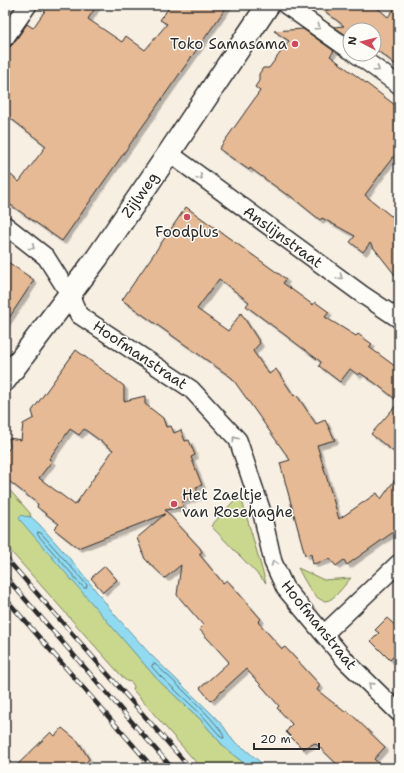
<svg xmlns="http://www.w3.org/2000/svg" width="404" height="773" viewBox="0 0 404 773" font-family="'Shantell Sans',sans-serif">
  <defs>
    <filter id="shadow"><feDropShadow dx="3.5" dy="3.5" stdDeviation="0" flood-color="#0004"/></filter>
  </defs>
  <rect width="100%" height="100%" fill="#f8efe3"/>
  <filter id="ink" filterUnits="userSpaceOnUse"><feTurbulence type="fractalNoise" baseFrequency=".025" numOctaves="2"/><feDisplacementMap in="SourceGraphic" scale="8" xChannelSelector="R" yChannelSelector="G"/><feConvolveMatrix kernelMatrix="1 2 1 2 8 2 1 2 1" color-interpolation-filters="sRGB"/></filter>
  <g filter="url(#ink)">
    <g fill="#c9d88c" stroke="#7a825c">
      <polygon points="5,485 30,513 31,517 28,516 66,572 157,679 200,719 226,749 250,768 201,768 133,690 134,686 131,682 126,681 5,545 8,539 5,535"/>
      <polygon points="240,494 266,583 211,526"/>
      <path d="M298,568l26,12 27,-2c-6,6 -13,17 -20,21 -14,10 -28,-22 -33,-31z"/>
    </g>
    <polygon fill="#90dbf1" stroke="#6895a2" points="22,515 23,516 31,517 39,524 78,568 115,615 150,654 212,714 224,727 234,742 245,749 267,768 250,768 226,749 200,719 157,679 20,520 19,518"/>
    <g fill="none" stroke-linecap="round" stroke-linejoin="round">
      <g stroke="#53717a" stroke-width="1">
        <polygon points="38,532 41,533 87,585 86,588 84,588 38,535"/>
        <path d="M153,664h2c11,10 70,64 69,74h-2l-19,-22 -43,-40 -8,-9z"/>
      </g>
    </g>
    <g fill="#e5ba95" stroke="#2b2b2b" fill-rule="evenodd" filter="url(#shadow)">
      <polygon points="49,5 97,5 88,19 122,42 126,36 145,50 167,24 160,20 171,5 228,5 62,241 5,201 5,170 19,182 46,146 5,114 5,48 10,47 13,44 27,24 33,28"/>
      <polygon points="317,5 374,5 388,17 397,5 399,5 399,67 374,48 374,30 350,30 346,35 334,27 344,26"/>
      <polygon points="5,8 11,12 5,21"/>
      <polygon points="303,29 334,51 330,56 399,108 399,149 365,195 391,216 399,214 399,280 370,243 363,252 350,242 355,236 322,218 320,220 288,194 287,195 250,168 249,170 219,149 260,91 255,87 259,81 259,74 263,68 269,68 289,41 274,31"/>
      <polygon points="186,207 286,279 283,283 313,305 315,302 329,312 325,317 356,336 358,334 372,344 369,347 399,369 399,456 371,434 399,402 375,383 360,373 358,375 350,369 340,382 319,366 321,362 246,306 249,302 219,279 197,309 228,331 241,313 260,343 253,351 269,374 276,369 294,396 296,394 316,424 325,420 335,440 317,445 339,519 377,493 381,499 399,474 399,528 347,565 344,560 336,566 330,559 313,564 311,554 305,555 280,463 290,460 232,378 122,300"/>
      <polygon points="5,260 34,280 5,324"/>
      <path d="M76,350l48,36v15l21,-5v8l18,14 3,9 5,-1 3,7 7,-3 4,11 4,-1 6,15 -4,2 11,28 -6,2 3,9 -17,6 1,5 -18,3 35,38 2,4 -3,2 24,29 4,-3 34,39 -3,3 24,27 3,-2 35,38 -3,5 28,22 2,-2 38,37 -11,12 9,9h-42l-26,-25 -12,6 -17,-17 6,-8 -15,-16 2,-2 -20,-23 -13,-14 -35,32 -11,-13 29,-26 -30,-33 4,-4 -26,-30 4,-30 -16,13 -20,-19 -8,-21 28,-24 -87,34 -24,-19 5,-5 -22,-17 1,-3 -33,-26v-24l5,-7 -1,-9 12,2 2,-16 11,-6 -2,-7zM70,429l9,6 5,-6 29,21 -38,55 -36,-27 13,-17 -3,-2z"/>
      <polygon points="105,566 117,580 103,592 91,578"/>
      <polygon points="387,618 399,629 399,651 390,660 371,641 379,633 375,630"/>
      <polygon points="62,728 78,741 89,759 81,768 14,768 51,732 55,736"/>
    </g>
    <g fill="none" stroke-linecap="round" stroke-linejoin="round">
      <defs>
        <g id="minor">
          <polyline points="286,5 350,50"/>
          <polyline points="5,38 28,5"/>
          <polyline points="356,54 399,85"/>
          <polyline points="169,153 363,295 399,319"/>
          <polyline points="5,225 46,257 70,295 79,315 191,389 238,440 261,509 273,562 285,588 346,661 399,713"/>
          <polyline points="324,634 399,563"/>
        </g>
        <polyline id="secondary" points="5,380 97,258 169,153 268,5"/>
      </defs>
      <use href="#minor" stroke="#2b2b2b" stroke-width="20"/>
      <use href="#secondary" stroke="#2b2b2b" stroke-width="25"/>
      <use href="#minor" stroke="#fdfcf7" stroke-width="17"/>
      <use href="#secondary" stroke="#fdfcf7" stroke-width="22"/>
      <defs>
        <g id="rail">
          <polyline points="5,557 190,768"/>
          <polyline points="5,576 172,768"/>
          <polyline points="5,598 153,768"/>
        </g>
      </defs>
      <use href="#rail" stroke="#2b2b2b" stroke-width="4.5"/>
      <use href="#rail" stroke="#fdfcf7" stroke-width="3" stroke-dasharray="9" stroke-linecap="butt"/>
    </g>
    <defs><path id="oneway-chevron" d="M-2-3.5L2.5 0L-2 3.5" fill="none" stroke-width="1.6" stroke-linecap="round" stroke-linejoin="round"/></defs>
    <g stroke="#9e9e9b">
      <use href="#oneway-chevron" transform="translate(318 27) rotate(35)"/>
      <use href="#oneway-chevron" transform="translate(377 69) rotate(35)"/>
      <use href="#oneway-chevron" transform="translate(200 177) rotate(36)"/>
      <use href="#oneway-chevron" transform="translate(32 247) rotate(38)"/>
      <use href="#oneway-chevron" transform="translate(340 277) rotate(36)"/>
      <use href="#oneway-chevron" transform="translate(235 439) rotate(-124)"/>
      <use href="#oneway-chevron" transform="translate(274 563) rotate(-110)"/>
      <use href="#oneway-chevron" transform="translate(371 685) rotate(-136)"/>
    </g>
  </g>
  <g fill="#d1495b" stroke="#fdfcf7" stroke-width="1.5">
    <circle cx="295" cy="44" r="4"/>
    <circle cx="187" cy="217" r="4"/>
    <circle cx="174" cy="504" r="4"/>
  </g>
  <g text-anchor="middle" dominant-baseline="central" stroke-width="3" stroke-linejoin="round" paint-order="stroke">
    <g font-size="15" fill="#2b2b2b" stroke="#fdfcf7" text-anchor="end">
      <text x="287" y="44">Toko Samasama</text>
      <text x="187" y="232" text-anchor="middle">Foodplus</text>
      <text x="182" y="495" text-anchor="start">Het Zaeltje<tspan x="182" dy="17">van Rosehaghe</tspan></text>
    </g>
    <g font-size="15" fill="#2b2b2b" stroke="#fdfcf7">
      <text transform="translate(140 195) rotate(-55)">Zijlweg</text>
      <text transform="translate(283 237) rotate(36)">Anslijnstraat</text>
      <text transform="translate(140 355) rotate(34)">Hoofmanstraat</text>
      <text transform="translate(319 625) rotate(51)">Hoofmanstraat</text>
    </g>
  </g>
  <rect width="404" height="773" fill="none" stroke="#fdfcf7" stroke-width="20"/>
  <rect x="10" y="10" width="384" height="753" fill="none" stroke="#2b2b2b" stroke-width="1.5" filter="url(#ink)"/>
  <g transform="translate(362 42) rotate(277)"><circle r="19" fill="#fdfcf7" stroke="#a9a8a5"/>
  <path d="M0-3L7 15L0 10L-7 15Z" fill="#d1495b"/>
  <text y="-6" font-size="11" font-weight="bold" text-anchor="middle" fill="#2b2b2b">N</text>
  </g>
  <path d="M254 743v6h65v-6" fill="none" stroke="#2b2b2b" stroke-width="2"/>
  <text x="260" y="743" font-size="12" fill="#2b2b2b" stroke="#fdfcf7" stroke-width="3" paint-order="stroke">20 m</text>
</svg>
